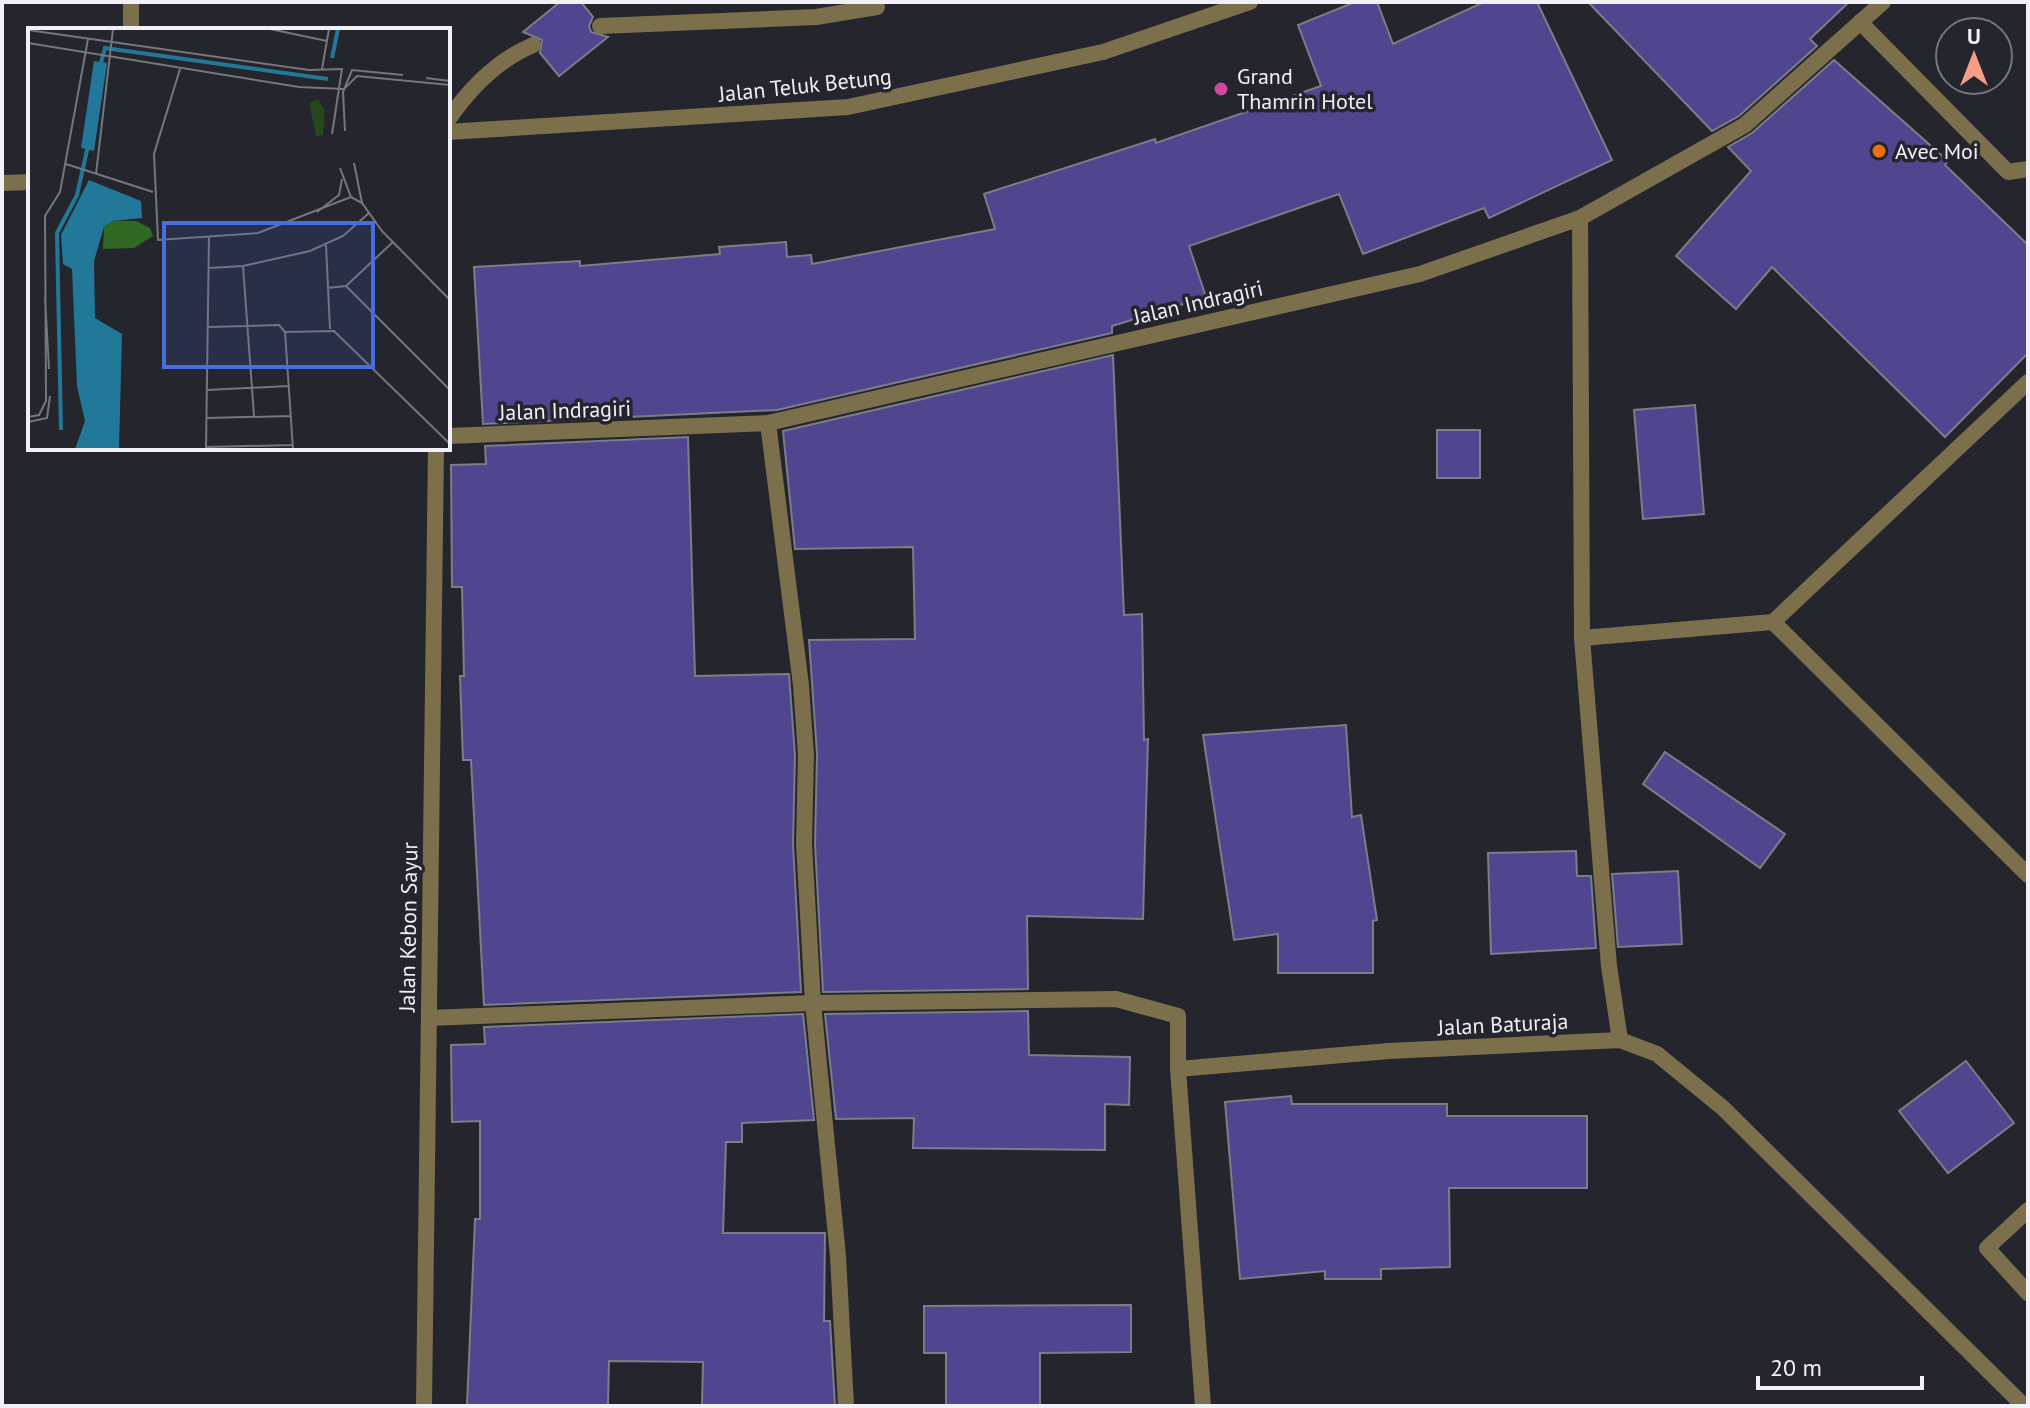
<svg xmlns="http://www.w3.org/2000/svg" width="2030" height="1408" viewBox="0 0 2030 1408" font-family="'PT Sans',sans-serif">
  <rect width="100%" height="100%" fill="#25252e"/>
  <g fill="#50458f" stroke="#7d7d87" stroke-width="2">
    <polygon points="560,2 581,2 593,17 589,26 591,32 608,37 559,76 540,53 542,40 523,32"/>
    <polygon points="1355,2 1377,2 1393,44 1484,2 1537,2 1612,160 1489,218 1484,208 1363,254 1339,194 1189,246 1206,297 1112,326 1112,333 777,410 483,424 474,267 580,261 580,266 720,254 719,247 786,242 787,257 811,255 812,264 995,229 984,194 1155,139 1156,143 1321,86 1298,25"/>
    <polygon points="1588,2 1849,2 1810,39 1817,46 1739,116 1712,131"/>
    <polygon points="1834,60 1948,161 1945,165 2028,245 2028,353 1945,437 1772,267 1736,309 1676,256 1751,171 1728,147 1752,133"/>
    <polygon points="1113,355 1124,615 1142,614 1144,740 1148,739 1143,919 1027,916 1028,989 823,992 815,844 817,754 809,640 915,639 913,547 795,549 783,431"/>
    <polygon points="1695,405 1704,514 1643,519 1634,410"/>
    <rect x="1437" y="430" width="43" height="48"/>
    <polygon points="688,437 695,676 789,674 795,755 793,844 801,992 484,1005 471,760 463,760 460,676 464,676 462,587 452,587 451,465 486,464 485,446"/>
    <polygon points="1346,725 1352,817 1361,815 1377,920 1373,921 1373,973 1278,973 1278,934 1234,940 1203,735"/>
    <polygon points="1665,752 1785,834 1760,868 1643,784"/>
    <polygon points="1576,851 1577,876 1591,876 1596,948 1491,954 1488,853"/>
    <polygon points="1678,871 1682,944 1618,947 1612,874"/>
    <polygon points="1028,1011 1029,1055 1130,1057 1129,1105 1105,1104 1105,1150 913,1148 914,1118 836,1119 825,1014"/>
    <polygon points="803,1014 814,1120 742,1123 742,1142 726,1142 723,1233 825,1233 824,1321 830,1321 835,1406 702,1406 703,1362 609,1361 608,1406 467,1406 475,1219 480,1219 480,1121 452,1122 451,1045 485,1044 484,1027"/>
    <polygon points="1966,1061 2014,1123 1948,1173 1899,1111"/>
    <polygon points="1291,1096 1292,1104 1447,1104 1447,1116 1587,1116 1587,1188 1449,1188 1450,1267 1381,1269 1381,1279 1325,1279 1325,1271 1240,1279 1225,1102"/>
    <polygon points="1131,1305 1131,1352 1040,1353 1040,1406 946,1406 946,1353 924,1353 924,1306"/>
  </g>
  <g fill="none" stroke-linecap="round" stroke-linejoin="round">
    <g stroke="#7c6f4c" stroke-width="16">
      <polyline points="131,2 131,30"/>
      <polyline points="1860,22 2008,172 2028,169"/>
      <polyline points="600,26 816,17 877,7"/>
      <path d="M448,120c22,-32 50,-60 85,-75"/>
      <polyline points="2028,1210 1987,1248 2028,1293"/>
    </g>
    <g stroke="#7c6f4c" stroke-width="16">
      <polyline points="448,132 848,107 1103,52 1250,2"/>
      <polyline points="2,183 30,182"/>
      <polyline points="1580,218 1582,638 1609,966 1620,1040"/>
      <polyline points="768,423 801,685 806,755 804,844 813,1003 838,1256 846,1406"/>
      <polyline points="448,436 768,423 1420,274 1580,218 1745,125 1883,2"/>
      <polyline points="1773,622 2028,875"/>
      <polyline points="1582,638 1773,622 2028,382"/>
      <polyline points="429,1018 813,1003 1116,999 1178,1016 1178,1069 1203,1406"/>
      <polyline points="1178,1069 1389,1051 1620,1040 1657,1054 1723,1108 2024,1406"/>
      <polyline points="424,1406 436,448"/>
    </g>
  </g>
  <circle fill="#d1479c" stroke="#25252e" stroke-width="3" cx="1221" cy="89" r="8"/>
  <circle fill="#e8710a" stroke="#25252e" stroke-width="3" cx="1879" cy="151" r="8"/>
  <g text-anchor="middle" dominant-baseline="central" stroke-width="7" stroke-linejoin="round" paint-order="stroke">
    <g font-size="22" fill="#f0f0f6" stroke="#25252e" text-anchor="start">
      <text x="1237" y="76">Grand<tspan x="1237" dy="25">Thamrin Hotel</tspan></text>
      <text x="1895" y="151">Avec Moi</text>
    </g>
    <g font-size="22" fill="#f0f0f6" stroke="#25252e">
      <text transform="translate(805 85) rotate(-6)">Jalan Teluk Betung</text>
      <text transform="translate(1198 302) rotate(-13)">Jalan Indragiri</text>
      <text transform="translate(565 410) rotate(-2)">Jalan Indragiri</text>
      <text transform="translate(408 927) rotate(-89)">Jalan Kebon Sayur</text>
      <text transform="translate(1503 1024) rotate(-3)">Jalan Baturaja</text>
    </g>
  </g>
  <g transform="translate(28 28)">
    <rect width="422" height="422" fill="#25252e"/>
    <path d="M290,71l7,12 -2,24 -7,1 -7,-33z" fill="#24471d"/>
    <path d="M85,193h23l14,7 3,8 -19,12 -31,1 1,-22z" fill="#306824"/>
    <path d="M66,33l13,2 -13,88 -13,-3zM61,152l52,21 1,17 -29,3 -9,6 -10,34 1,57 27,16 -3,115h-44l10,-28 -8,-35 -5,-117 -9,-5 -2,-29z" fill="#227899"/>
    <path fill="none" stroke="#227899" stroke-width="4" d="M304,30l6,-29M70,46l7,-26 223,31M33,402l-4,-197 20,-38 13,-58"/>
    <path fill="none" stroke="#76767e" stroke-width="2" d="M242,1l57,12M0,2l281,40 33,-1 -10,65M0,15l271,44 45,2 13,-13 93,9M152,41l-26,85 4,86 100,-7 93,-36M294,41l7,-40M398,50l24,3M317,103l-2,-39 9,-22 51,5M326,135l8,40M38,136l87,28M312,140l11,29 11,6 20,28 68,69M68,146l17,-145M289,184l22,-17 3,-16M298,217l4,84M215,238l11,150M181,240l34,-2 67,-15 33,-15 26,-23M318,258l104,104M299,260l19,-2 47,-44M17,269l4,72M180,299l71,-2 6,7M257,304l49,-1 116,113M257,304l8,117M179,362l82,-4M0,389l11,-2 7,-14 -1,-185 15,-24 28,-153M179,390l84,-2M0,394l19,-4 3,-22M178,419l87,-2M178,421l3,-213"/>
    <path fill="#476ede" fill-opacity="0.15" stroke="#476ede" stroke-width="4" d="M136,195h209v144h-209z"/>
    <rect width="422" height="422" fill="none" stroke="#f0f0f6" stroke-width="4"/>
  </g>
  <rect width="2030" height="1408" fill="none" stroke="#f0f0f6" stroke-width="8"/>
  <g transform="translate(1974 56)"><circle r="38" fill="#25252e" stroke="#76767e" stroke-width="2"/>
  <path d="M0-6L14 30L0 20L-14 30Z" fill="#f49e87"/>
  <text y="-12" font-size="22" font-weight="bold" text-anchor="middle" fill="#f0f0f6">U</text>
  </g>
  <path d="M1758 1376v12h164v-12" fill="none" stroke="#f0f0f6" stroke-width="4"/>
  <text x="1770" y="1376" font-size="24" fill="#f0f0f6" stroke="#25252e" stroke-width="6" paint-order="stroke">20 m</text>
</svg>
